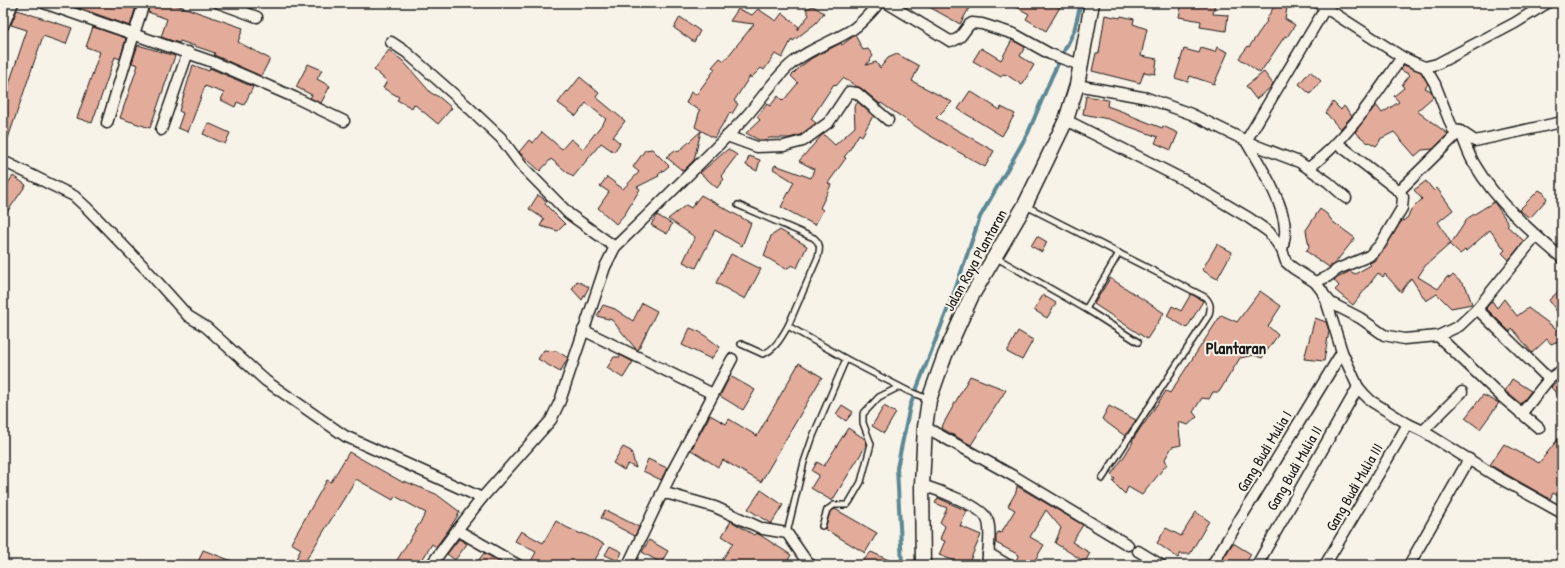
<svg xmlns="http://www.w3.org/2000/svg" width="1565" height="568" viewBox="0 0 1565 568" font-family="'Patrick Hand',sans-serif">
  <rect width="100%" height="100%" fill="#f7f3e8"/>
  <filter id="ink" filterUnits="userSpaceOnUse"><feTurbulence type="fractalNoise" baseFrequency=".025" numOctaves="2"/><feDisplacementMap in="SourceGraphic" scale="8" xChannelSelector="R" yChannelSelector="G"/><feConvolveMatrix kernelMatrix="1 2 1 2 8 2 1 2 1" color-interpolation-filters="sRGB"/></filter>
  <g filter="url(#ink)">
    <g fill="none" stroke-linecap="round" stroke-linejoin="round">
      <polyline stroke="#5c8895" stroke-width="4" points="902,565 897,468 910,406 955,290 980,217 1028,133 1052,76 1074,31 1081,3"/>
    </g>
    <g fill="#e3ab9a" stroke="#1c1c1c">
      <polygon points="68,3 137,3 130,26 68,4"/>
      <polygon points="150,3 171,3 243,28 238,42 270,59 261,76 214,55 215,53 180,41 179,43 161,37 167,19 148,12"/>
      <polygon points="922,3 972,3 960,24"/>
      <polygon points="1009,3 1052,3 1060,7 1046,31 1026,19 1029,14"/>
      <polygon points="1182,3 1215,3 1213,14 1228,15 1226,31 1200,27 1201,21 1179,17"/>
      <polygon points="1276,3 1288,3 1285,19 1295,25 1287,37 1285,36 1260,73 1239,58 1248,46 1249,47 1267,21 1266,20"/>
      <polygon points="813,6 824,13 816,23 793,41 792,39 782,58 775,54 764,70 761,68 751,78 750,76 734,101 738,104 732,114 730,112 725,122 724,122 714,138 695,127 700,110 686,103 691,92 696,95 715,69 712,67 720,58 724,61 754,24 730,21 738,9 752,15 758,9 776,21 782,13 799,27 797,30 809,15 806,9"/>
      <polygon points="17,10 72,28 66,44 43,36 5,147 3,147 3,102 27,30 11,25"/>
      <polygon points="1105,15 1120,18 1121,16 1134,19 1133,24 1147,29 1141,56 1157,59 1155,74 1144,72 1140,83 1092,71 1096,53 1099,53"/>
      <polygon points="680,17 700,31 694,42 674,28"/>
      <polygon points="93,27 126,38 120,59 115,57 92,123 77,118 100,52 86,47"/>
      <polygon points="855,35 863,50 868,49 873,56 866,65 876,62 880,68 888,58 897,54 919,66 912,81 952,102 936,118 994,151 985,167 927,134 881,103 880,104 861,88 856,86 843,78 836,86 834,84 811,119 816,123 800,135 789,138 769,138 767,140 759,140 746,133 760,120 757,117 767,104 770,106 778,96 783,101 798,83 791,76 800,67 812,58 841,43 842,45"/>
      <polygon points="1012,40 1025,47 1020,56 1034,65 1022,85 1007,75 1003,74 1001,77 973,61 981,48 1001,60"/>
      <polygon points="138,45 175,56 150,128 120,118 138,65 132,63"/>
      <polygon points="1217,47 1228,52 1214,84 1190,76 1188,82 1175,78 1184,49 1199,53 1201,48 1215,52"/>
      <polygon points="389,50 403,61 431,93 439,97 452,108 438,124 414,104 412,108 397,100 399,97 383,88 387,81 374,70"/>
      <polygon points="308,64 322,70 317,79 330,86 321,103 310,98 312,95 296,87"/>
      <polygon points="193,65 209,71 210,68 253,87 244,105 237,102 235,107 221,100 224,93 205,86 188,132 178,128 183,113 179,111"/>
      <polygon points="1404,65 1421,72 1428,84 1425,88 1431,91 1433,97 1417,111 1448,134 1433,149 1422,150 1415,156 1394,132 1380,139 1380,141 1376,146 1369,142 1368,143 1355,132 1376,105 1382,113 1399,102 1394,96 1404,88 1402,85 1410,75 1401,70"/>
      <polygon points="1310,71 1321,81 1310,94 1299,84"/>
      <polygon points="1264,72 1273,84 1270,88 1256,99 1246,86"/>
      <polygon points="580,77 599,93 596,97 625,121 613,137 620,143 614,152 601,143 573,177 551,159 540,171 519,152 529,140 533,143 542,132 562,149 571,139 583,149 606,119 586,103 576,116 558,103 567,91 568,92"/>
      <polygon points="970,91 1000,110 1001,107 1015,114 1002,136 958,109"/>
      <polygon points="1086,96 1108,100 1107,106 1129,114 1129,115 1162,128 1163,126 1178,133 1171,150 1155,143 1158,137 1108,119 1083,114"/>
      <polygon points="858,102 873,116 862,136 859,134 849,151 844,157 846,158 828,183 831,185 820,208 823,210 815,225 781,207 794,182 773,169 775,165 811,178 814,169 799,161 823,134 835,145 855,127 854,107"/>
      <polygon points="1333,102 1341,110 1344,106 1352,116 1340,129 1326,113"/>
      <polygon points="208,123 230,133 225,144 203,134"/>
      <polygon points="701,131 694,160 683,171 666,157 675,150 678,152"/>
      <polygon points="652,149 669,166 658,175 659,176 637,187 640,189 625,214 616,224 598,208 609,192 600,186 607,177 623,189 639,172 633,167 645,150"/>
      <polygon points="728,149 737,155 721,176 724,179 717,188 700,173"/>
      <polygon points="749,156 760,160 757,171 746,165"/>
      <polygon points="13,176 26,185 3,218 3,190"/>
      <polygon points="1426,181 1434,191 1437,188 1453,210 1438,222 1451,243 1425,266 1418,277 1438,289 1447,277 1450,278 1453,275 1466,287 1472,304 1451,308 1437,294 1426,301 1411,278 1401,292 1385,274 1383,277 1378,273 1353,305 1335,290 1339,286 1334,280 1350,271 1355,274 1371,265 1369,263 1374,261 1385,248 1400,223 1407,218 1412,209 1422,199 1414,190"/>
      <polygon points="1539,190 1544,193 1547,199 1530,218 1519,210"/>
      <polygon points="538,195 547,201 545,204 565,224 558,231 540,226 544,219 529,209"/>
      <polygon points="701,195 751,223 742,246 715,230 696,268 683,262 695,237 668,219 686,205 691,208"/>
      <polygon points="1494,202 1509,224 1507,226 1524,241 1509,260 1502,253 1505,250 1490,230 1466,251 1465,250 1460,254 1450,245 1468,218"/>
      <polygon points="1320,209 1327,214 1333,222 1355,238 1335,263 1329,267 1306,251 1309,247 1306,230"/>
      <polygon points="657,215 672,224 667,234 651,225"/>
      <polygon points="780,230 807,246 797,268 792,265 786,269 764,256 771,236"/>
      <polygon points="1037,236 1047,242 1042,252 1031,246"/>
      <polygon points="1217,244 1232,252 1217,279 1202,270"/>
      <polygon points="731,254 761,269 745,299 716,283"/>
      <polygon points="1110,278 1164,313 1147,339 1094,304"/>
      <polygon points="577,281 589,287 582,300 572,289"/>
      <polygon points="1562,288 1562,319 1549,300"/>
      <polygon points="1260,291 1281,306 1268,326 1278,335 1262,358 1254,355 1240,358 1219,392 1213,392 1209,399 1202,398 1193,412 1197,417 1188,425 1178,422 1181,445 1172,447 1165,459 1167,464 1142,495 1128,487 1125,494 1113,482 1115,479 1111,475 1125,455 1133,442 1132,441 1143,424 1144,424 1166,391 1170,393 1221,315 1237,322"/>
      <polygon points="1191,294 1203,301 1187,328 1167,316 1172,306 1181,311"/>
      <polygon points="1043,295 1056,303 1047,318 1034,310"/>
      <polygon points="1504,299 1517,316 1528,308 1562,333 1562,346 1556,342 1551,344 1547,339 1532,353 1512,328 1510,332 1486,308 1492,301 1497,308"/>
      <polygon points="642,303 657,311 638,350 635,348 612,320 597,316 603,305 615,309 633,321"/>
      <polygon points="1315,318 1326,322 1329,331 1324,361 1304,359"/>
      <polygon points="690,328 700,332 720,347 711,359 682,345"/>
      <polygon points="1018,331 1033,340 1022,360 1007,352"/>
      <polygon points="544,350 557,351 568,358 560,372 538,359"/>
      <polygon points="620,355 633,362 623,378 607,368 614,357 620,357"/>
      <polygon points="799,363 822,377 761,482 723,460 718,467 691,450 710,415 726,424 729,419 757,436"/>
      <polygon points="730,376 755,390 743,410 720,396"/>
      <polygon points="970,376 1006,390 971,445 941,428"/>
      <polygon points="1562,378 1562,401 1551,387"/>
      <polygon points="1512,379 1531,391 1521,404 1505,391"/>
      <polygon points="1483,395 1499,403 1480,429 1465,418"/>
      <polygon points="842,405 853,412 846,421 836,414"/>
      <polygon points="884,406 896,413 884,433 872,426"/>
      <polygon points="1109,406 1136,420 1125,436 1102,419"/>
      <polygon points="848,428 865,439 867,444 832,501 811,488 819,475 812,471 817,462 824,466"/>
      <polygon points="1562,434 1562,498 1553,493 1550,499 1490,465 1504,444 1539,463"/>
      <polygon points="623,447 631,451 636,468 628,464 624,470 613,463"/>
      <polygon points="349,452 404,483 404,481 436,494 460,512 449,529 436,547 432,544 419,565 394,565 426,513 395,496 393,500 356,479 303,565 293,565 301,549 291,543 327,480 331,482"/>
      <polygon points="648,459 667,468 661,480 643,471"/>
      <polygon points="1017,486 1083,525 1072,542 1090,553 1085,562 1055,543 1061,528 1046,510 1030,537 1044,545 1032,565 1014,565 1014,563 1019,555 996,543 996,536 998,532 1001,533 1015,510 1008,506 1016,492"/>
      <polygon points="761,490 783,505 771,524 748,509"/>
      <polygon points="938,498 967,511 960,526 981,535 968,565 952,565 955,561 939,555 945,541 940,539 945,526 940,522 947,508 935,503"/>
      <polygon points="835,509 877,533 865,553 825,529 830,512"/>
      <polygon points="605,510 639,527 635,536 601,518"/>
      <polygon points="1196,512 1209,521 1190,554 1180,554 1178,558 1157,543 1166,528 1181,536"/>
      <polygon points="556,521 566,527 581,534 582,533 604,544 592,565 529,565 536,552 515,541 521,531 543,543"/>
      <polygon points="731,521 754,535 756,533 760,535 791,555 785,565 719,565 733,543 722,536"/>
      <polygon points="459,539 467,544 455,560 447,554"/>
      <polygon points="649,540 668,551 661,563 642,552"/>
      <polygon points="1233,543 1251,554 1245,565 1233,565 1223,559"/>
      <polygon points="610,546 622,552 618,561 605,555"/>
      <polygon points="203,550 240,564 240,565 197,565"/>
      <polygon points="871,552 900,565 859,565"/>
      <polygon points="484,553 490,556 502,565 475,565"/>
    </g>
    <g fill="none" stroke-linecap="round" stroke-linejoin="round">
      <defs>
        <g id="service">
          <path d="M738,205l76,33c7,6 6,10 4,19l-30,69"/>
          <path d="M1026,206l179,91c6,6 6,10 4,18l-107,164"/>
          <polyline points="995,257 1086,309 1119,253"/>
          <polyline points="1086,309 1138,342"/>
          <path d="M741,344l22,10c12,-4 19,-18 25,-28l58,33 62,32 20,8"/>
          <polyline points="822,526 827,510 834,505 847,505 850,501 861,482 871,444 863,423 863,414 879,397 899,387"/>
          <polyline points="787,533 804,462 813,436 846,359"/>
        </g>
        <g id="minor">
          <polyline points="44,3 213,62 296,98 344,121"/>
          <polyline points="219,3 257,17"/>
          <polyline points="887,3 950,41 955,40 960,37 969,25 972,23 982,24 1014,34 1050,54 1080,65"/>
          <polyline points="1318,3 1402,57 1417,64 1425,67 1435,84 1453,130 1460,131 1475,141 1562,122"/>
          <polyline points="3,26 13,3"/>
          <polyline points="391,42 406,52 466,105 501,138 521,165 569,214 615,247"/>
          <polyline points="1425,67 1437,64 1515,23 1547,3"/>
          <polyline points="1077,85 1147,98 1191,114 1257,146 1299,162 1328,182 1346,198"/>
          <polyline points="1066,120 1190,183 1249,218 1269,232 1282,250 1286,262 1293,268 1315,282 1322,291 1326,300 1342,352 1358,387 1364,394 1371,401 1408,424 1423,431 1494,475 1562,513"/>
          <polyline points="107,123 134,34 144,3"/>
          <polyline points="161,130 188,52"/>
          <polyline points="727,136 757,147 784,146 803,141 829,122 849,92 857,93 888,120"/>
          <polyline points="3,165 7,163 74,196 87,208 145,268 188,316 206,327 266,381 345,436 482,498"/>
          <path d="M1309,168c41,-32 64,-70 93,-111"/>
          <path d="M1399,191l61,-60c5,11 8,23 15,34 21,36 55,66 87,93"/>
          <path d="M1282,250c1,-7 4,-14 3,-21 -1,-27 -26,-65 -39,-88l80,-134"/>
          <polyline points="1315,282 1327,277 1338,269 1369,256 1380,245 1402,208 1403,197 1399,191 1337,143"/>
          <polyline points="1325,296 1331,303 1360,318 1384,335 1404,339 1438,336 1459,326 1477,309 1536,236"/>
          <polyline points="1477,309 1549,379"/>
          <polyline points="583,330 713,394"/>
          <polyline points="1438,336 1502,397 1539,428"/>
          <polyline points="1521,414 1549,379 1562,370"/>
          <polyline points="925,427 1017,478 1128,545"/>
          <polyline points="1423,431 1462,392"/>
          <path d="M922,485c13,4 60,21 65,34 5,10 1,34 0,46"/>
          <polyline points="661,494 669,494 715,507 763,529 787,533 807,562 811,565"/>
          <polyline points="457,530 518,565"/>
          <polyline points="1138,551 1161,565"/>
          <polyline points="988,553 1008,565"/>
          <path d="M431,565l26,-35 25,-32 69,-78 9,-19 45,-134 10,-20c42,-41 84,-82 125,-124 18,-18 31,-41 50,-58 18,-16 43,-23 63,-36 10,-7 18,-17 26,-26"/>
          <polyline points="628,565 672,472 732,359"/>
          <polyline points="1212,565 1342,352"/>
          <polyline points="1257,565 1358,387"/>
          <polyline points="1325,565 1408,424"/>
          <polyline points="1409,565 1469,459"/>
        </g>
        <polyline id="secondary" points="923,565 922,485 925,427 929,400 945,355 971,297 1025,205 1066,120 1077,85 1092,3"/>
      </defs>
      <use href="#service" stroke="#1c1c1c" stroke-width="8"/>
      <use href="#minor" stroke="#1c1c1c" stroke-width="13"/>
      <use href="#secondary" stroke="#1c1c1c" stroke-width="17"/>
      <use href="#service" stroke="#f7f3e8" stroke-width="5"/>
      <use href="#minor" stroke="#f7f3e8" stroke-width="10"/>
      <use href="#secondary" stroke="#f7f3e8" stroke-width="14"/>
    </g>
  </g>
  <g text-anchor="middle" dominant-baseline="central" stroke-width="4" stroke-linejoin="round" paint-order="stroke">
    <g font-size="15" fill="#1c1c1c" stroke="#f7f3e8">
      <text transform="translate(975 260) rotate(-61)">Jalan Raya Plantaran</text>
      <text transform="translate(1264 451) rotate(-59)">Gang Budi Mulia I</text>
      <text transform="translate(1294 468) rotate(-60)">Gang Budi Mulia II</text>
      <text transform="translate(1354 487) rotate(-60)">Gang Budi Mulia III</text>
    </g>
    <g font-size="17" font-weight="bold" fill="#1c1c1c" stroke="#f7f3e8">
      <text x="1236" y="347">Plantaran</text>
    </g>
  </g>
  <rect width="1565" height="568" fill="none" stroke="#f7f3e8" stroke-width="16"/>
  <rect x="8" y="8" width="1549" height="552" fill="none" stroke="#1c1c1c" stroke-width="1.5" filter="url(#ink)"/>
</svg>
